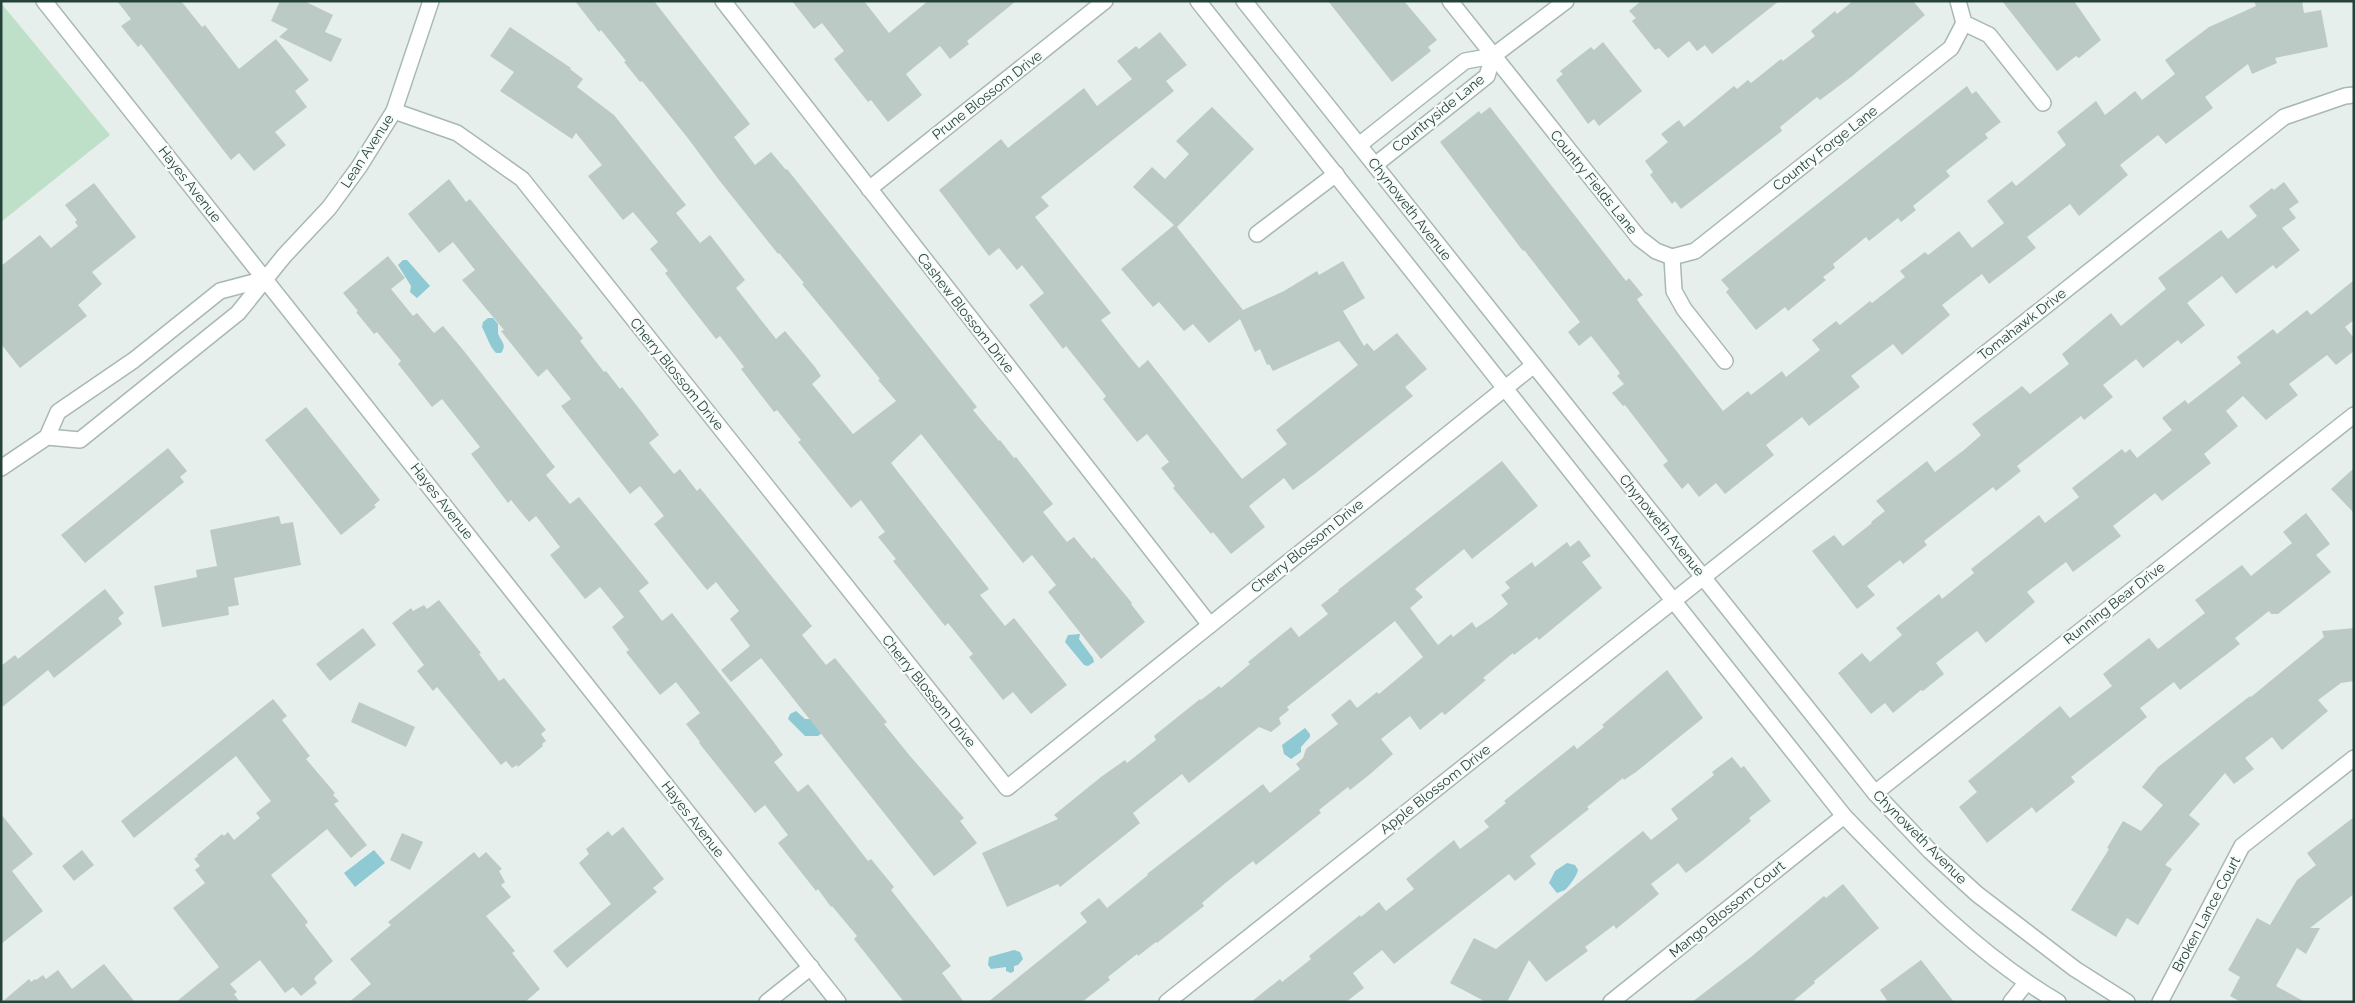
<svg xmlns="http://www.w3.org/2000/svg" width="2355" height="1003" viewBox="0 0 2355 1003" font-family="Raleway,sans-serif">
  <rect width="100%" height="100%" fill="#e6efeb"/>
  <polygon fill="#bfe0c8" points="1,3 110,135 1,222"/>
  <g fill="#8ec9d4">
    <polygon points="403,260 407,260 430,286 417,298 410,292 411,286 398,265"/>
    <path d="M488,318h5l5,6c0,3 0,6 0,9 2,8 10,11 3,20h-5c-7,-7 -9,-17 -14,-26l1,-5z"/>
    <polygon points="1080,634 1079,639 1093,658 1094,662 1088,666 1084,665 1065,642 1068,635"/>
    <polygon points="796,711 805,719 817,719 827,729 818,736 805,736 788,719 790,714"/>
    <polygon points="1305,728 1310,734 1310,737 1301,747 1301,752 1291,759 1284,754 1282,745"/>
    <polygon points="374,850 385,863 355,887 344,873"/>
    <path d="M1567,863l8,2 3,5c-2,7 -8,15 -13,20l-8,3 -8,-10 6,-12z"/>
    <polygon points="1014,950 1020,952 1023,959 1018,965 1014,966 1014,971 1011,973 1006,971 1006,967 991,969 988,965 989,957"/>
  </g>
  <g fill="#bbcac4">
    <polygon points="117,1 181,1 202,27 205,25 239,69 276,39 309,80 295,91 307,107 275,132 286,145 254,171 239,153 231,160 141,44 138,47 121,26 131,19"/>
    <polygon points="280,1 304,1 333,15 325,32 342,39 331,62 279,37 288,29 271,21"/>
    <polygon points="575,1 654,1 750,124 734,137 755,165 771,152 786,170 787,169 977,407 973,410 999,441 1000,440 1014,458 1016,457 1053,504 1043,512 1067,542 1074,537 1092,559 1094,557 1132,603 1131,604 1145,622 1101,659 1048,592 1056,585 1032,555 1023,563 921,434 891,463 989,589 980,595 1005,626 1014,618 1067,685 1031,714 1013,692 1003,700 969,657 973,654 948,623 945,626 893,561 896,559 878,537 885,532 861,500 851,508 798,442 801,440 777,410 774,412 741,369 744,367 720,336 716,339 683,297 665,273 668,271 650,249 658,242 633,212 623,220 588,176 602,165 576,133 572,139 500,91 514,72 490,56 510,27 571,68 570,69 583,79 577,87 614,115 686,205 676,213 700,243 710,235 745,280 736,288 776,339 785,331 815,367 821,376 812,384 853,434 896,401 878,380 880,379 802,284 804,283 779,253 778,254 719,180 687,137 642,81 640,82 624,62 626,61 601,30 599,32"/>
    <polygon points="792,1 864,1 889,33 928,1 1016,1 967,41 969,44 950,59 940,46 906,74 922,95 888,122 871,100 868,102 834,59 844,51 822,23 814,29"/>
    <polygon points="1328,1 1404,1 1437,40 1428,47 1431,51 1392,82"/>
    <polygon points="1641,1 1779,1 1712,54 1705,45 1697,51 1689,41 1668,58 1659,48 1655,50 1632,21 1636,18 1629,11"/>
    <polygon points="1853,1 1913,1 1925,15 1851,77 1820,100 1817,97 1780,127 1782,131 1681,209 1675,201 1672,204 1650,175 1653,172 1645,161 1668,142 1661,134 1679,120 1684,127 1734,86 1737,89 1748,80 1751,83 1781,59 1783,61 1815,36 1811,31 1835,11 1837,14"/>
    <polygon points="2002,1 2074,1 2101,40 2079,58 2076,56 2057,71"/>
    <polygon points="2254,1 2302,1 2304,13 2321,10 2328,47 2275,58 2277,63 2252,74 2248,64 2205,97 2213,108 2166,144 2158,135 2120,165 2128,175 2079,216 2070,204 2027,237 2036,248 1989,284 1982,274 1942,305 1950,315 1902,355 1893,344 1851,376 1860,387 1809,426 1802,417 1766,445 1774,455 1725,494 1716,483 1699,497 1688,483 1682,489 1663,465 1668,461 1625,405 1623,406 1612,393 1624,384 1617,376 1620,373 1591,336 1579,346 1568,332 1580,322 1524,250 1523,251 1440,142 1479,111 1481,114 1490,107 1626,281 1629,278 1643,295 1637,299 1640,304 1723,411 1748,391 1751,395 1782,371 1786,377 1820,350 1812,340 1836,321 1840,325 1870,301 1872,303 1905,277 1900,271 1925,252 1928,255 1959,231 1972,248 2004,223 1987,201 2012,181 2016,186 2066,145 2057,132 2096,101 2105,115 2135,91 2142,100 2175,74 2165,60 2209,27 2256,6"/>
    <polygon points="1160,32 1187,65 1166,81 1174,91 1041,197 1049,206 1035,217 1111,313 1101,320 1122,347 1139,368 1148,360 1242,479 1287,444 1276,430 1358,365 1339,341 1273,371 1269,364 1267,365 1260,349 1255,352 1240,319 1209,343 1193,324 1184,331 1159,302 1153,307 1121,269 1174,225 1133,187 1152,167 1165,179 1189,154 1176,141 1212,107 1254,149 1177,227 1243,310 1284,291 1317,271 1319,275 1343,261 1365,298 1343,311 1364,346 1367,343 1374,351 1397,333 1427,369 1405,387 1413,396 1316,473 1293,490 1284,478 1249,506 1265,527 1231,554 1213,532 1211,534 1173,488 1175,486 1161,468 1169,462 1147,434 1137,442 1103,399 1106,396 1066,346 1063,349 1029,305 1044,293 1022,265 1017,270 999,248 989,256 939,190 1001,139 1008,148 1084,88 1097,106 1132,79 1117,61 1136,46 1139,49"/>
    <polygon points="1603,42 1642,91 1599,126 1594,119 1588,124 1556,80 1563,74 1560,71 1591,47 1594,50"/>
    <polygon points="1967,86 1972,94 1976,91 2001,122 1985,134 1988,138 1946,171 1950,176 1913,206 1916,210 1901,222 1898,218 1869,241 1866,237 1833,264 1835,268 1823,277 1826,280 1788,311 1785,307 1756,330 1726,292 1729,289 1721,280"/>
    <polygon points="449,179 466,202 470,199 583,338 580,341 604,372 606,371 620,389 622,387 641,411 659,435 649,443 674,474 680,469 697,491 700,488 812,626 802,635 826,665 835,658 887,722 884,724 910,756 964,818 960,821 977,843 944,869 934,876 761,658 731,682 721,670 750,646 730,619 739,611 716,582 707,590 654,524 664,516 640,486 630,494 561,406 571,399 547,369 538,377 501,331 504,330 462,280 475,270 453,242 439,253 408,214"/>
    <polygon points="2284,182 2299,202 2289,209 2296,218 2282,228 2300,250 2276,269 2273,265 2236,294 2222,276 2187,303 2205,325 2181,344 2178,340 2143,368 2136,359 2103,385 2113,397 2084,420 2081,416 2017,466 2021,471 1996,491 1993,487 1924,541 1927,545 1903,564 1900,560 1867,586 1875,595 1857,609 1812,551 1834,535 1843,546 1872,523 1871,522 1885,511 1876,501 1927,461 1935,472 1964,450 1981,435 1972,424 2022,386 2030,394 2069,364 2062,354 2111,313 2121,326 2166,289 2158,278 2221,230 2228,239 2257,216 2249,206 2272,188 2274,190"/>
    <polygon points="94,183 136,237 92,272 102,284 78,305 87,316 20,368 1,344 1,266 40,235 51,248 78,226 75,222 77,220 65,205"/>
    <polygon points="388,256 405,278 391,289 413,316 417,313 434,333 443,326 464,351 555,467 546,475 570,504 579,497 649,583 639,591 662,621 672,613 773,741 783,755 774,762 798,792 808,784 868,861 871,859 894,887 891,890 951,966 942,973 964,1002 904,1002 854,939 857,936 832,906 831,907 818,889 816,891 778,843 788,835 765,805 755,813 699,743 700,742 686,724 700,713 676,682 660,695 626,652 629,650 612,627 624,617 600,587 585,599 550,555 560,547 536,516 529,522 511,500 508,503 471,454 480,447 442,399 432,407 398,364 401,361 377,332 374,334 356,312 358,311 343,293"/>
    <polygon points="2354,280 2354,320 2345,327 2354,338 2354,351 2336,365 2327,355 2289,384 2298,395 2266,420 2243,396 2226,411 2238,426 2204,454 2211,463 2162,501 2155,493 2113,526 2121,536 2073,572 2066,562 2027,592 2035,602 1986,643 1977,631 1936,663 1944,674 1923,691 1921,690 1893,713 1885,703 1871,714 1838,673 1862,653 1870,662 1902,635 1896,628 1939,594 1942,599 1974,573 1971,569 2039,515 2045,523 2079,497 2072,488 2122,449 2125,453 2130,449 2137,458 2172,430 2162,418 2185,400 2188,404 2241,363 2237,357 2273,329 2277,334 2307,310 2311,315"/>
    <polygon points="306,407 380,500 374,505 376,507 341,535 265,440"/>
    <polygon points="168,448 187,471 180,477 184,482 85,563 61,535"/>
    <polygon points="1502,461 1538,506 1472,559 1464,549 1415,589 1423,597 1410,608 1438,645 1451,634 1453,637 1472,622 1476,628 1492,617 1508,604 1501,595 1510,588 1505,582 1532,562 1535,567 1567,542 1570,547 1579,540 1591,556 1582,562 1602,588 1539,640 1537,637 1514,655 1513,653 1483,678 1486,680 1445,715 1442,712 1420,730 1410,716 1381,739 1393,754 1369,775 1350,790 1348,787 1319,810 1321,813 1256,865 1253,861 1223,885 1202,903 1204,906 1157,943 1156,942 1138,956 1137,954 1108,977 1110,980 1082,1002 988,1002 1087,922 1080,913 1099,898 1107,908 1148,875 1147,874 1263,784 1270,793 1300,769 1296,764 1303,758 1306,749 1338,724 1331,715 1350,699 1357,708 1377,692 1379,694 1423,657 1395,621 1287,707 1289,710 1279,718 1281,724 1271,732 1259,727 1189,783 1182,774 1133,813 1140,823 1060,887 1058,884 1007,907 982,853 1058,819 1054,815 1101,777 1125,760 1127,763 1156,740 1154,736 1200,699 1201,700 1219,686 1221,688 1250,664 1248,662 1291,627 1299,637 1328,614 1321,605 1339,591 1338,590"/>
    <polygon points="2354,468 2354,513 2331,489"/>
    <polygon points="2306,513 2330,544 2316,555 2331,572 2278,614 2271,614 2269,611 2235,638 2240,644 2180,690 2174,682 2140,708 2147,717 2071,777 2075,782 2036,813 2032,807 1987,843 1959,807 1977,792 1968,781 2060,706 2070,718 2112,686 2103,674 2149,638 2158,649 2205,613 2195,600 2242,565 2251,576 2292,543 2283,532"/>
    <polygon points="279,516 281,524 293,522 301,565 234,578 239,605 228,607 229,615 162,627 154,586 197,577 196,570 217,566 210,530"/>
    <polygon points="105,589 124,613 118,618 122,624 54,678 48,670 1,708 1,666 15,655 18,659"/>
    <polygon points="439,600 481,653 479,654 499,681 504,678 546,730 541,734 546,741 542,744 543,746 518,767 517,765 512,768 506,761 501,765 437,687 433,691 417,671 424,665 392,623 411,608 413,611 424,605 427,609"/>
    <polygon points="363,628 376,645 330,681 316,664"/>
    <polygon points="2354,628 2354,681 2341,683 2318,700 2328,711 2282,750 2272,737 2245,758 2254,769 2234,784 2225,773 2189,815 2200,824 2165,865 2172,869 2138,925 2127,918 2116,937 2071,910 2109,849 2107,848 2123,821 2141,831 2163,805 2142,787 2158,767 2250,696 2251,697 2324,637 2322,631"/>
    <polygon points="1667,670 1703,718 1636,772 1624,780 1623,778 1587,807 1589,809 1530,856 1536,864 1515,881 1509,874 1394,964 1382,950 1353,973 1364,988 1346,1002 1251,1002 1280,979 1282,982 1311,959 1309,956 1360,915 1361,917 1379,902 1386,911 1414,889 1406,879 1454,840 1460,849 1489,827 1484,821 1506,803 1504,801 1574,745 1577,749 1604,727 1602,725"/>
    <polygon points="273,699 287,716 282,720 310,756 306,759 335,793 333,795 339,801 334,804 367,845 351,858 327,829 271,875 308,922 305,925 333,961 316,976 314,979 317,983 301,996 293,987 285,993 260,960 230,984 237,992 234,994 240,1002 176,1002 219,967 173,908 205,883 195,870 200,866 194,859 198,856 197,855 222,834 224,836 228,832 234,840 260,818 256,813 271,801 236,756 134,838 121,821"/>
    <polygon points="359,702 415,727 406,747 351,722"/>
    <polygon points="1732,757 1741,768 1744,766 1771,801 1749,818 1751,821 1702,861 1686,873 1678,863 1651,884 1659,894 1616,929 1614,925 1585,947 1588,951 1546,982 1529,960 1507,1002 1486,1002 1450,983 1474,938 1496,949 1643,831 1651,840 1678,819 1671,809 1714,775 1712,772"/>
    <polygon points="1,814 33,854 12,871 43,911 1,944"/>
    <polygon points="2354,817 2354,894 2310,928 2320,928 2306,954 2297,948 2276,986 2305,1002 2241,1002 2230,996 2240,977 2228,970 2257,918 2270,925 2297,880 2316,865 2307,853"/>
    <polygon points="623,827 664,879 653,888 657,892 567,968 553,951 611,904 579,863 589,854 586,849 608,831 612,836"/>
    <polygon points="402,833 423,842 410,870 390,860"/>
    <polygon points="82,850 94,865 74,881 62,866"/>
    <polygon points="474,852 479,858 486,852 502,869 499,871 505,882 501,885 511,897 486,916 515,951 512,953 540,989 525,1002 349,1002 371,984 350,959 391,925 388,922"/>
    <polygon points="1843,884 1879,928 1814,981 1815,983 1792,1002 1692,1002 1751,957 1824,896 1826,898"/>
    <polygon points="1921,960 1954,1002 1888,1002 1880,990"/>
    <polygon points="104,964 135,1002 2,1002 29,979 31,982 35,979 36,980 43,975 46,979 58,970 72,989"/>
  </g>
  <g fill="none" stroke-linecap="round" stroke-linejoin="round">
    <defs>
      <g id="minor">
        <polyline points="44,1 838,1002"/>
        <polyline points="723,1 1210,625"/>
        <polyline points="1450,1 1639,238 1656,251 1672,257 1674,291 1684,309 1725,361"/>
        <polyline points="1958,1 1964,23 1989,35 2043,103"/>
        <polyline points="394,111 457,133 522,179 1007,788 1534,365"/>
        <polyline points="1359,145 1465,61 1493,56 1566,1"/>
        <polyline points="1375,165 1487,76 1493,56"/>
        <polyline points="869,189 1105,1"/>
        <polyline points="1257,234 1336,174"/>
        <polyline points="1672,257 1695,251 1951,48 1964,23"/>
        <polyline points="1875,793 2354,415"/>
        <polyline points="767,1002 811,967"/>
        <polyline points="1167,1002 2284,117 2345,96 2354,95"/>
        <polyline points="1611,1002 1844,816"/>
        <polyline points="2011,1002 2026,983"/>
        <polyline points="2160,1002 2242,846 2354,758"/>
      </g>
      <g id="tertiary">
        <path d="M1198,1l646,815c66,68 131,137 214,186"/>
        <polyline points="1244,1 1875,793 1930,851 1977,894 2075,969 2127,1002"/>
        <polyline points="47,437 80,440 238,313 284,256 329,208 359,167 394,111 431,1"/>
        <polyline points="1,468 47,437 58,412 134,360 220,291 265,279"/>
      </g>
    </defs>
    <use href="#minor" stroke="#a8b8b2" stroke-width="18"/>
    <use href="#tertiary" stroke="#a8b8b2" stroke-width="18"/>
    <use href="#minor" stroke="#fff" stroke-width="15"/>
    <use href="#tertiary" stroke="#fff" stroke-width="15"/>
  </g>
  <g text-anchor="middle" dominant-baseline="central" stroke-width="4.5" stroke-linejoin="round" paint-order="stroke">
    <g font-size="14" fill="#24423a" stroke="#f7fbf9">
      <text transform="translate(987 95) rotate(-38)">Prune Blossom Drive</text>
      <text transform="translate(1438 113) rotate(-39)">Countryside Lane</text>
      <text transform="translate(1825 148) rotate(-38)">Country Forge Lane</text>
      <text transform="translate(367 151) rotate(-57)">Lean Avenue</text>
      <text transform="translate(1594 182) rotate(51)">Country Fields Lane</text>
      <text transform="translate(190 184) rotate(52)">Hayes Avenue</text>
      <text transform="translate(1410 209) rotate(52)">Chynoweth Avenue</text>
      <text transform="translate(966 313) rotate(52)">Cashew Blossom Drive</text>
      <text transform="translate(2022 324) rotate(-38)">Tomahawk Drive</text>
      <text transform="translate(677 374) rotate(51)">Cherry Blossom Drive</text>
      <text transform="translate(442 501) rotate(52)">Hayes Avenue</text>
      <text transform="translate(1662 525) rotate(51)">Chynoweth Avenue</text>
      <text transform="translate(1307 546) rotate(-39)">Cherry Blossom Drive</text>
      <text transform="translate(2114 603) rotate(-38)">Running Bear Drive</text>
      <text transform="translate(929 691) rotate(51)">Cherry Blossom Drive</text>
      <text transform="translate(1435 789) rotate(-38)">Apple Blossom Drive</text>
      <text transform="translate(693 819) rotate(52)">Hayes Avenue</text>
      <text transform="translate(1920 837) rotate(45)">Chynoweth Avenue</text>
      <text transform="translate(1727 909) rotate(-39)">Mango Blossom Court</text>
      <text transform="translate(2206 914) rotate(-62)">Broken Lance Court</text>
    </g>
  </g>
  <rect width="2355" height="1003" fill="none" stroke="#24423a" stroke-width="5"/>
</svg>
